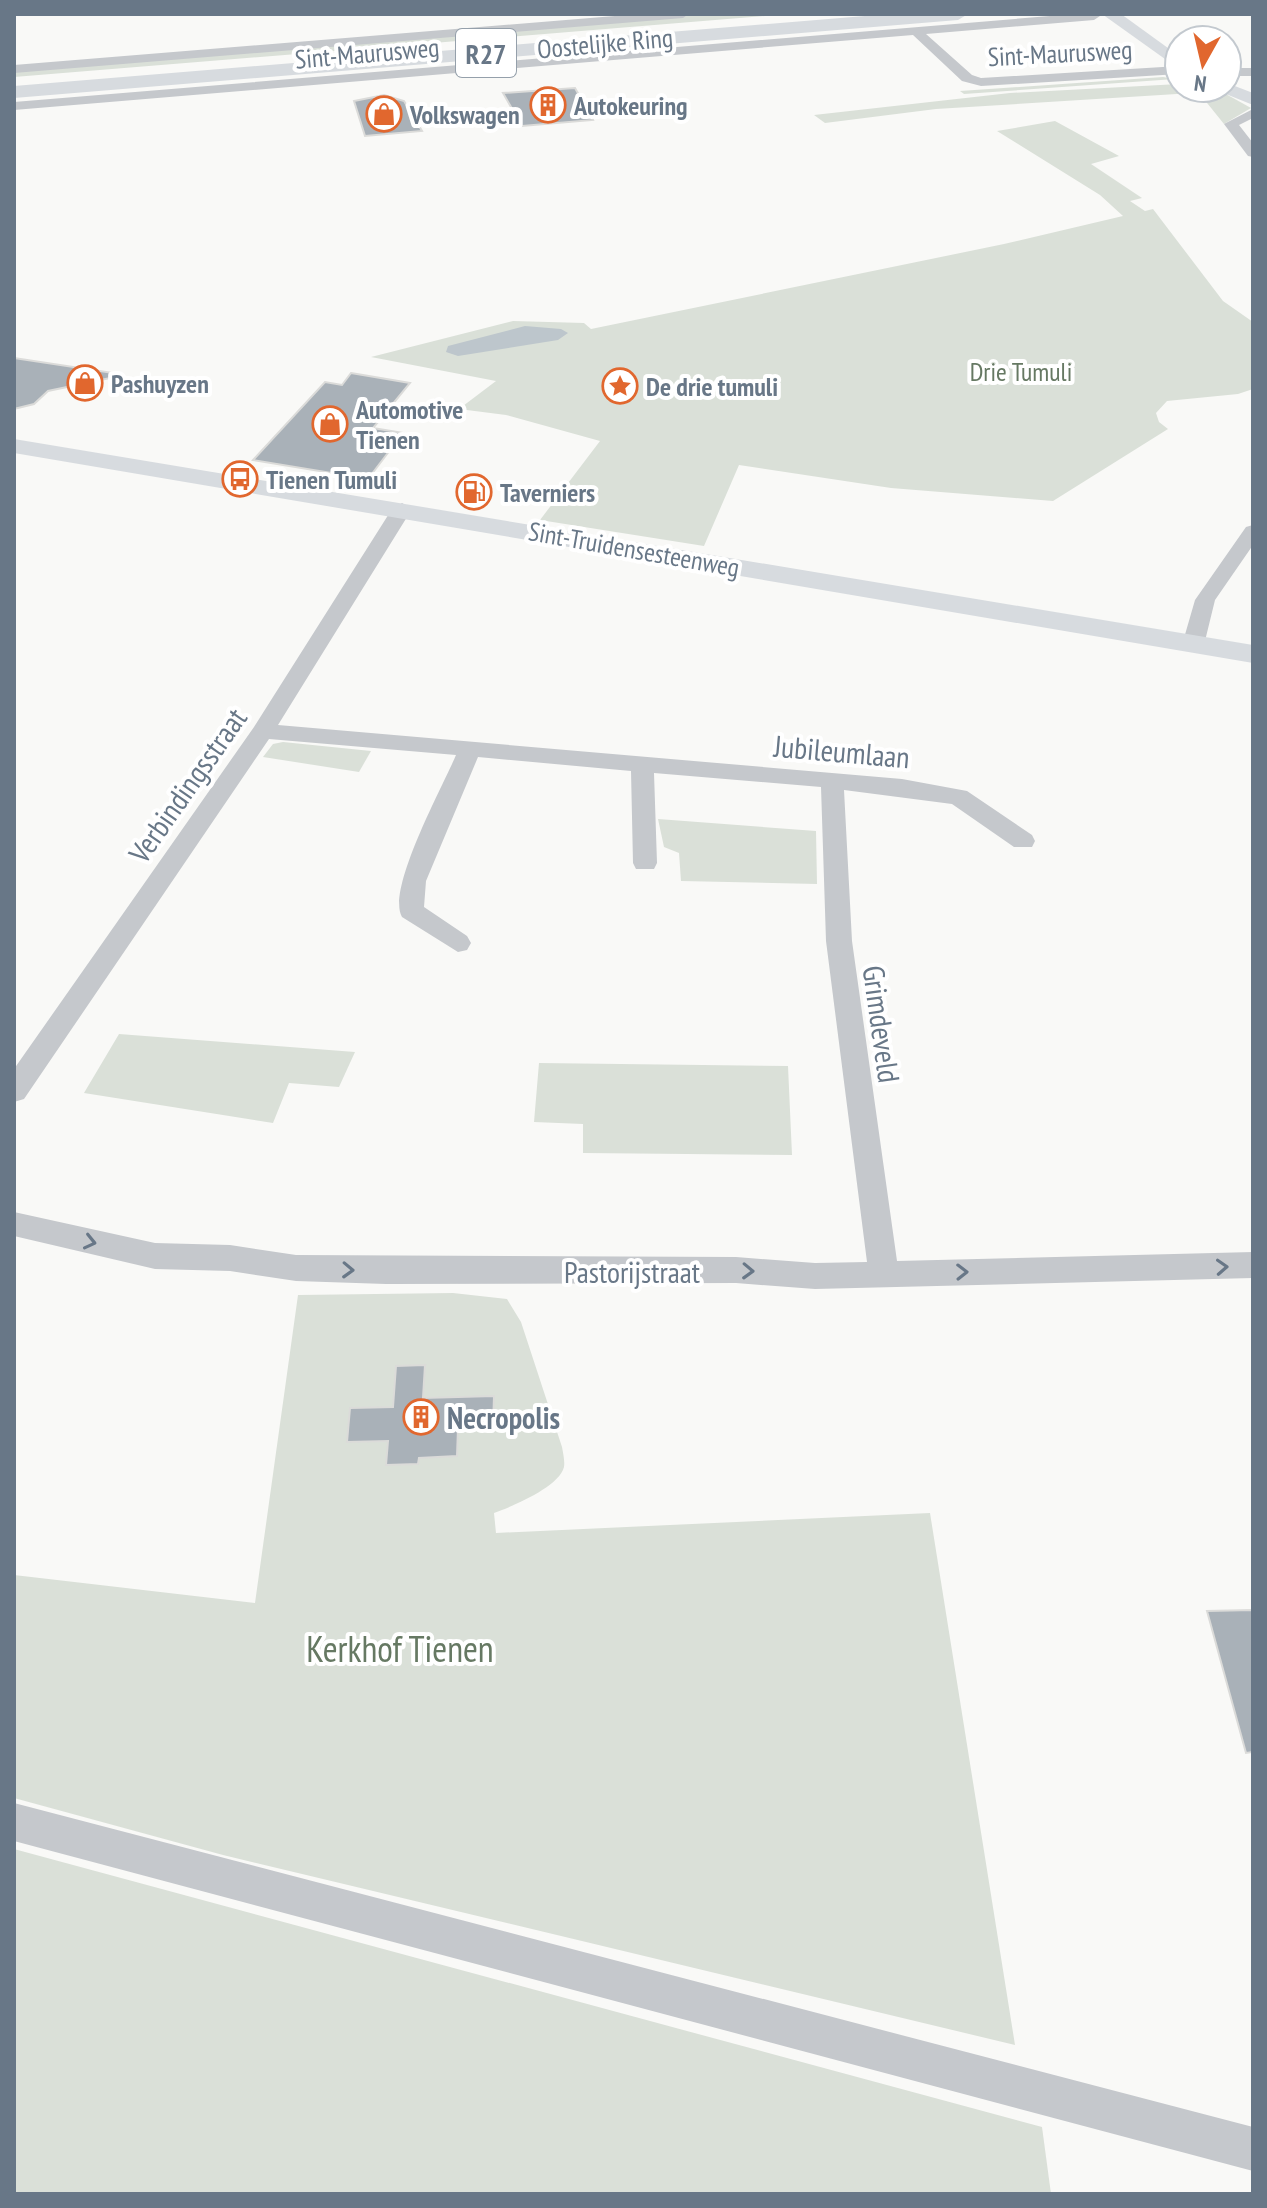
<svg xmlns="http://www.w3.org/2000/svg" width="1267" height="2208" viewBox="0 0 1267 2208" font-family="'PT Sans Narrow',sans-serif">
  <rect width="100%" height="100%" fill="#f9f9f7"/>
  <g fill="#dae0d8">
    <polygon points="712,14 790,14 14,77 14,70"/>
    <polygon points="1163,77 1175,79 964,94 960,91"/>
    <polygon points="1179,84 1179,88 1188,88 1193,93 936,109 825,123 814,115 1010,93"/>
    <polygon points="1195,88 1215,88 1251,108 1224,124"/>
    <polygon points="1055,121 1119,156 1091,164 1142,198 1130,201 1145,211 1153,209 1223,301 1253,322 1253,389 1238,394 1167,401 1156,413 1159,422 1168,429 1053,501 891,488 739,465 704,546 540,520 600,441 506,415 459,409 496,381 371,357 513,321 584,323 591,329 1004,244 1123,216 1100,195 997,131"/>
    <polygon points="283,742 371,751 359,772 263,757 273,744"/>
    <polygon points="658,819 816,831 817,884 681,881 679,853 664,847"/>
    <polygon points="119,1034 355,1052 339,1087 289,1083 273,1123 84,1093"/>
    <polygon points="539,1063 788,1066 792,1155 583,1153 583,1124 534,1122"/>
    <path d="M453,1293l54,6 14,23 41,125c1,6 3,14 2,20 -5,20 -51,39 -70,46l2,20 434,-20 85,532 -792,-190 -209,-57v-223l241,28 43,-308z"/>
    <polygon points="14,1849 1042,2127 1051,2194 14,2194"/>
  </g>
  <polygon fill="#bdc6cc" points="525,326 561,329 568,333 558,340 458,356 446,352 448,346"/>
  <g fill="#a9b1b8" stroke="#dbdbd9" stroke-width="2">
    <polygon points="575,88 593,120 522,126 503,93"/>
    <polygon points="384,95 404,101 422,131 365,136 354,101"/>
    <polygon points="14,358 120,374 120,376 48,391 34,404 14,409"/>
    <polygon points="351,373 410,383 373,428 403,433 368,479 253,460 325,382 342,385"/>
    <polygon points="425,1365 423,1398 494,1396 493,1427 458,1428 457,1456 419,1458 418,1464 386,1465 388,1441 347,1442 350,1408 393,1407 396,1366"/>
    <polygon points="1253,1610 1253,1752 1246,1753 1207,1611"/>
  </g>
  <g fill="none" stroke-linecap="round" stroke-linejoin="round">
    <g fill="#c5c8cc" fill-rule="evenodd">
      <polygon points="639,14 689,14 683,18 14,73 14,65"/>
      <polygon points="1074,14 1100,16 1094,20 926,34 972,75 981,78 1179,66 1179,74 981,86 962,81 913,35 14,110 14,102"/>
      <rect x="1227" y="68" width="26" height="8"/>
      <polygon points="1253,109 1253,118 1239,125 1253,143 1253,157 1248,156 1224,124"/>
      <path d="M402,503l10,6 -134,216 624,54 65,12 65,44 3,6 -3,6h-18l-62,-43 -108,-14 8,151 45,320 356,-9v26l-438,11 -79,-6 -350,1 -90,-3 -66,-10 -75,-2 -141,-33v-24l141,31 75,2 66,10 440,2 79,6 52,-1 -41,-321 -5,-154 -167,-14 3,90 -3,6h-18l-3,-6 -2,-92 -153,-14 -52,124 -2,26 43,29 4,7 -4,7 -9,2 -56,-35c-16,-27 41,-131 54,-162l-187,-16 -245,360 -10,3v-33l240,-342 138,-218z"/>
      <polygon points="1253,525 1253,545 1215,600 1204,645 1193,651 1185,650 1182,645 1195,600 1246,527"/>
      <polygon points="14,1803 1253,2127 1253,2171 14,1841"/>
    </g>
    <g fill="#d7dbdf" fill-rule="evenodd">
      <polygon points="1102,14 1121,14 1179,56 1179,69"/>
      <polygon points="1227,83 1253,93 1253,105 1221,92 1218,88 1227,88"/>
      <polygon points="14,439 1253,645 1253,663 14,453"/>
    </g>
    <polygon fill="#d7dbdf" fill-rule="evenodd" points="889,14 968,14 958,20 14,98 14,86"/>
  </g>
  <defs><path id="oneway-chevron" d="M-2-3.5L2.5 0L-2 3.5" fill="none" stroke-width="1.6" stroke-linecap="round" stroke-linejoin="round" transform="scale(2)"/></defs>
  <g stroke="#687787">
    <use href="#oneway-chevron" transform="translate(90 1242) rotate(13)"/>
    <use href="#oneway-chevron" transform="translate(1222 1267) rotate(-3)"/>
    <use href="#oneway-chevron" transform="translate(348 1270) rotate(2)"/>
    <use href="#oneway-chevron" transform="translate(748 1271) rotate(2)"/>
    <use href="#oneway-chevron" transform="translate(962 1272) rotate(-1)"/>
  </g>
  <defs>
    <symbol id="building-ring" viewBox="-11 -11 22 22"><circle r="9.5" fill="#fff" stroke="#e1672e" stroke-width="1.5"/><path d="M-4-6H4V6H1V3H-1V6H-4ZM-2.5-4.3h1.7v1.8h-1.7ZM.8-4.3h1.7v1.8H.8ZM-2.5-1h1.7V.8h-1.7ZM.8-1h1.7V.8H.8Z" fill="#e1672e"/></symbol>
    <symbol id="shop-ring" viewBox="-11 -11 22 22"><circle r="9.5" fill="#fff" stroke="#e1672e" stroke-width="1.5"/><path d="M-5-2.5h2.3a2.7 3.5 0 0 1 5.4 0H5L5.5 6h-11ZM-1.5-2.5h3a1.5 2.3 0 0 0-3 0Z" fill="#e1672e"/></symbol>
    <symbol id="sight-ring" viewBox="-11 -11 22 22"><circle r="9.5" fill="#fff" stroke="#e1672e" stroke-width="1.5"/><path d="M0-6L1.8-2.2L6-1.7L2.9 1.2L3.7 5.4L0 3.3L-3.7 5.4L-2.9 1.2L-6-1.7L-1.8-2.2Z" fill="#e1672e"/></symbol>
    <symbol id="bus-ring" viewBox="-11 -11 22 22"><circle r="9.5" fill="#fff" stroke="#e1672e" stroke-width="1.5"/><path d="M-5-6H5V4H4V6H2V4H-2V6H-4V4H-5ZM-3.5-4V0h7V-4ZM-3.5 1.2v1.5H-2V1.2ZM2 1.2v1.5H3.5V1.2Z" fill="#e1672e"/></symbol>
    <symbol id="fuel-ring" viewBox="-11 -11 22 22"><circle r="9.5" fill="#fff" stroke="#e1672e" stroke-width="1.5"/><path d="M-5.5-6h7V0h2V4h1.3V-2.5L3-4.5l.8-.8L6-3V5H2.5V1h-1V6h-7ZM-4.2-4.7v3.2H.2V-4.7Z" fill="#e1672e"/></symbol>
  </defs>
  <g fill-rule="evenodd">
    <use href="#building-ring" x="528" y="85" width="40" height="40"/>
    <use href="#shop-ring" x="364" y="94" width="40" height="40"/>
    <use href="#shop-ring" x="65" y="363" width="40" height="40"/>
    <use href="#sight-ring" x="600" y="366" width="40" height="40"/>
    <use href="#shop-ring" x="310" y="404" width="40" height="40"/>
    <use href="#bus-ring" x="220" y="459" width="40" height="40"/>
    <use href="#fuel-ring" x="454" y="472" width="40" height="40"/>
    <use href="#building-ring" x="401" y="1397" width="40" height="40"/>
  </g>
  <g text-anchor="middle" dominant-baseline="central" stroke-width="8" stroke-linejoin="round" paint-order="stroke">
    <g font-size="26" fill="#687787" stroke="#fff">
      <text transform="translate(605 43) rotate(-5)">Oostelijke Ring</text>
      <text transform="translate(367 53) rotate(-5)">Sint-Maurusweg</text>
      <text transform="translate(1060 53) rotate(-3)">Sint-Maurusweg</text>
      <text transform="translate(634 549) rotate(10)">Sint-Truidensesteenweg</text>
    </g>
    <g font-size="26" font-weight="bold" fill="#687787" stroke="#fff" text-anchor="start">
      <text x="574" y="105">Autokeuring</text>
      <text x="410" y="114">Volkswagen</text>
      <text x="111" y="383">Pashuyzen</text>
      <text x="646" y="386">De drie tumuli</text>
      <text x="356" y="409">Automotive<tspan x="356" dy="30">Tienen</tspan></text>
      <text x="266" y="479">Tienen Tumuli</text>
      <text x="500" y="492">Taverniers</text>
    </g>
    <g font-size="26" fill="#667963" stroke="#fff">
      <text x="1021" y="371">Drie Tumuli</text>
    </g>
    <rect fill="#fff" stroke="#95a0ab" stroke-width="2" x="456" y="29" width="60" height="48" rx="6"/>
    <g font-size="28" font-weight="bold" fill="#687787">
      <text x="486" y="53">R27</text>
    </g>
    <g font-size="30" fill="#687787" stroke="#fff">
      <text transform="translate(842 751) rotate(5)">Jubileumlaan</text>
      <text transform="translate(187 785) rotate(-55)">Verbindingsstraat</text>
      <text transform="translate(882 1024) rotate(82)">Grimdeveld</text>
      <text x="632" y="1271">Pastorijstraat</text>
    </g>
    <g font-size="30" font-weight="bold" fill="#687787" stroke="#fff" text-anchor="start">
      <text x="447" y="1417">Necropolis</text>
    </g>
    <g font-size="36" fill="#667963" stroke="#fff">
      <text x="400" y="1648">Kerkhof Tienen</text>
    </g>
  </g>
  <rect width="1267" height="2208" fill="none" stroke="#687787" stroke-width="32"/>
  <g transform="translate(1203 64) rotate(188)"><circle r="38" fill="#ffffff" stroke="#c3c9cf" stroke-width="2"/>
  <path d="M0-6L14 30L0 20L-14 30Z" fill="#e1672e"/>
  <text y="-12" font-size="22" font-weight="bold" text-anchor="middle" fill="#687787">N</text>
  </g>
</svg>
